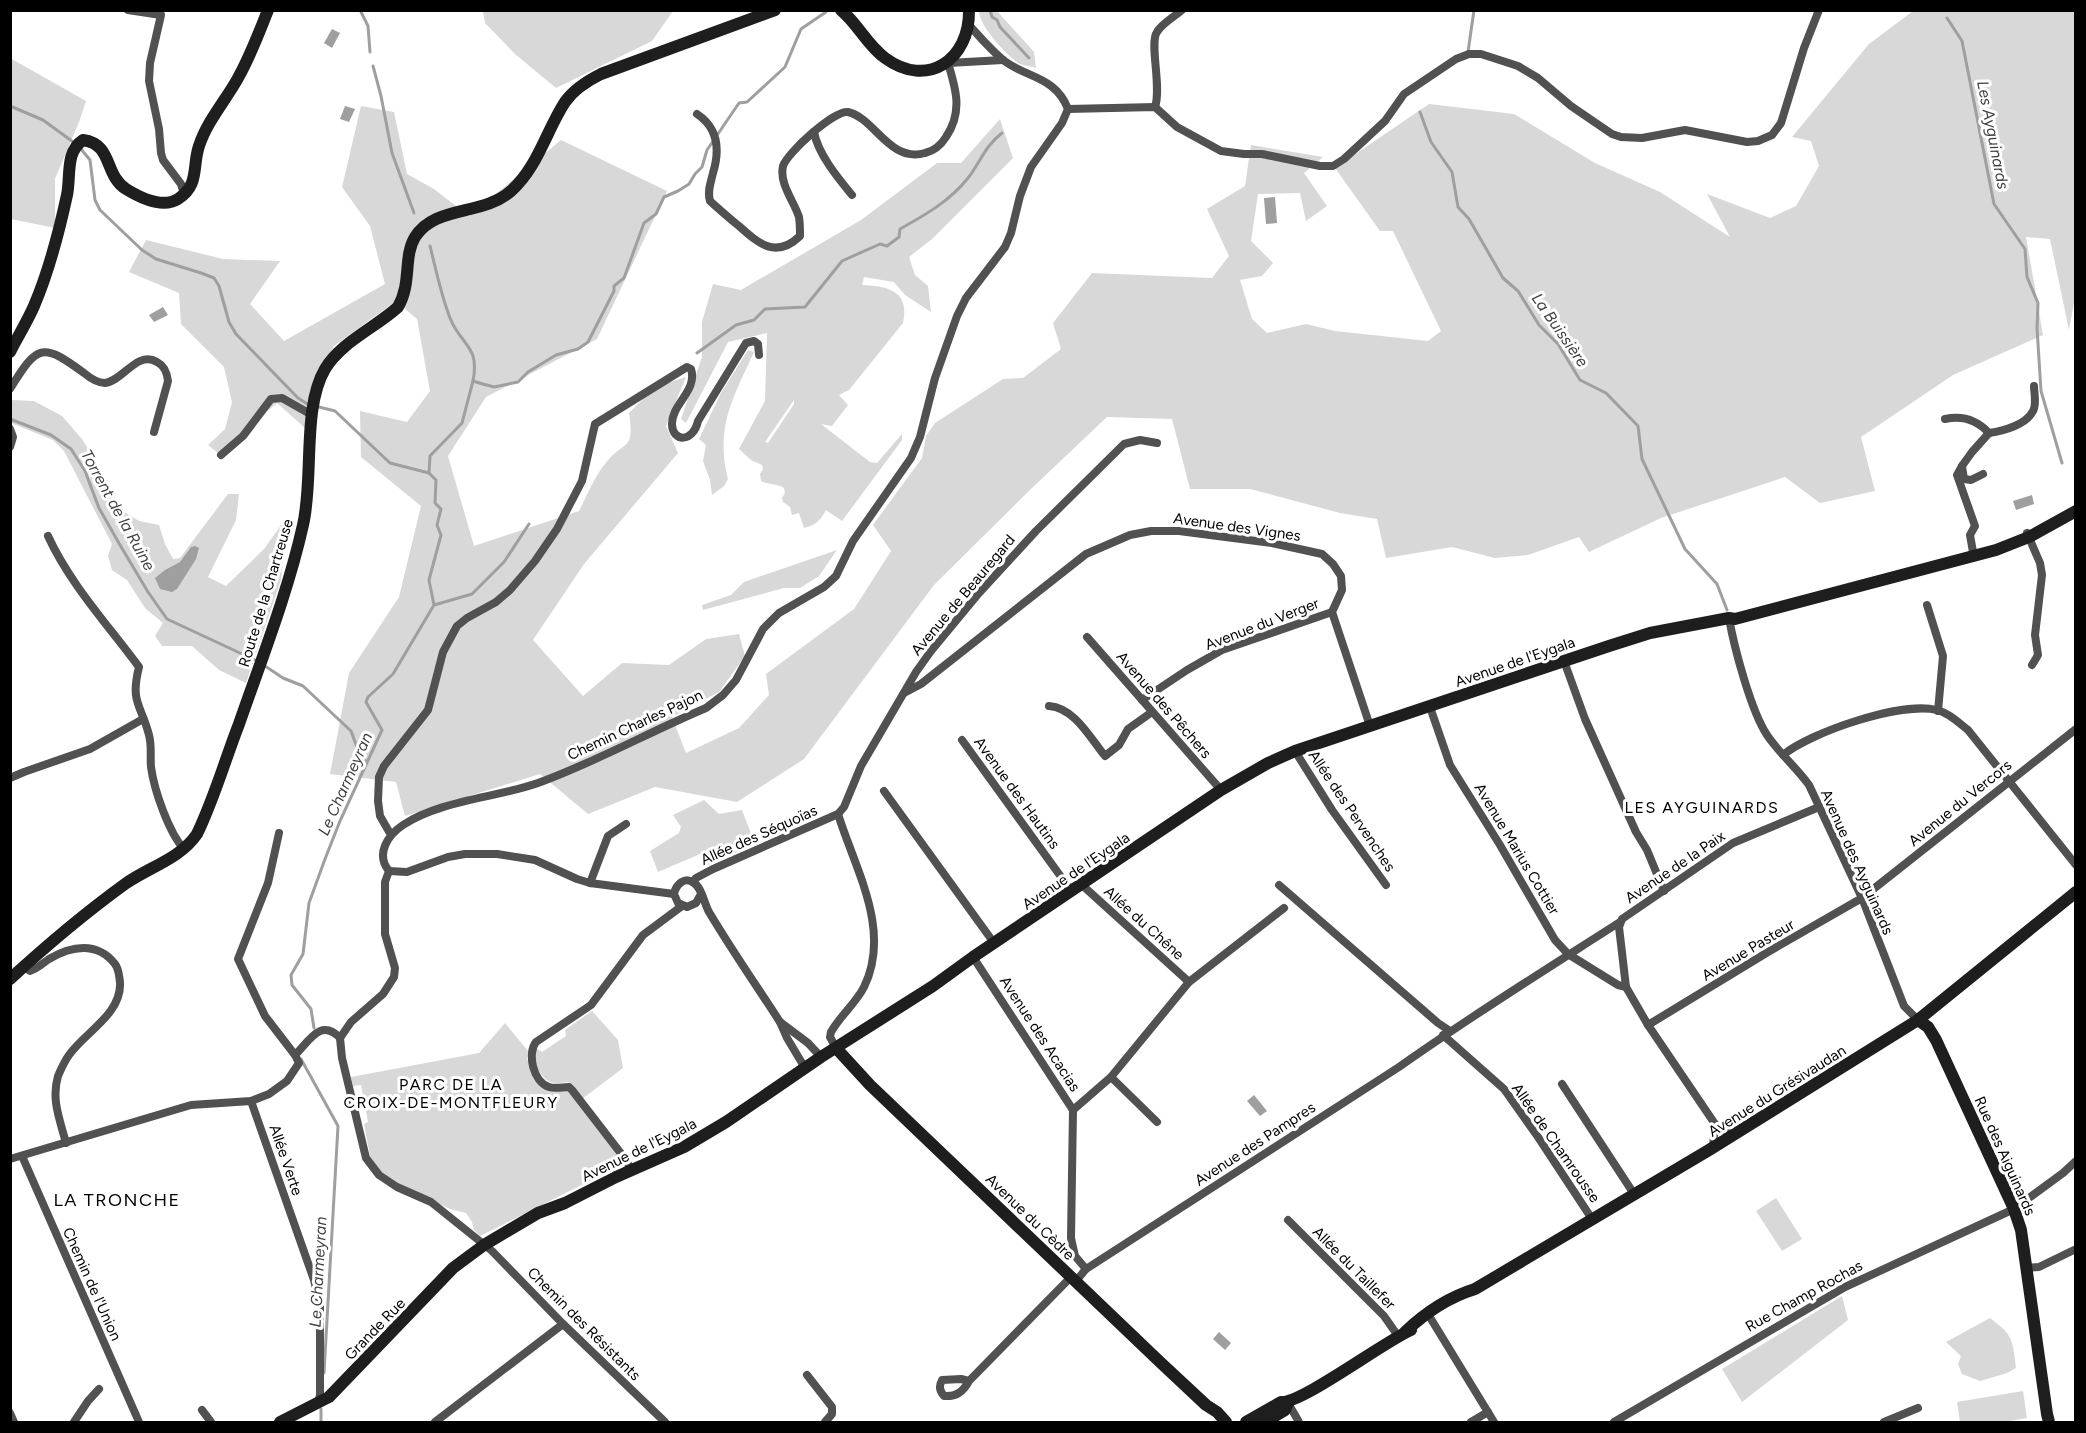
<svg xmlns="http://www.w3.org/2000/svg" width="2086" height="1433" viewBox="0 0 2086 1433" font-family="Figtree,sans-serif">
  <rect width="100%" height="100%" fill="#fff"/>
  <g fill="#d8d8d8" fill-rule="evenodd">
    <polygon points="483,11 483,10 673,11 652,41 556,88 515,54 485,23"/>
    <path d="M979,11h18l37,41 2,16c-5,-2 -13,-2 -18,-5 -12,-9 -39,-37 -39,-52z"/>
    <path d="M1913,11h162l1,292h-2l-5,27 -19,-91 -24,-2 17,98 -90,40 -92,62 14,54 -55,12 -35,-26 -124,41 -72,34 -10,-15 -51,18 -33,3 -43,-11 -66,11 -9,-39 -37,-6 -90,-24h-60l-18,-70 -65,-2 -75,71 -98,97 -130,174 -67,43 -82,-15 -67,27 -48,-40 -135,42 -9,-34 -66,-8 19,-101 50,-76 22,-91 -60,-49 -1,-46 47,11 23,-31 -13,-72 -21,-18 -62,45 -23,45 -6,37 -28,-25 -59,50 -10,-8 17,-16 7,-27 -8,-35 -43,-43 -2,-31 -50,-21 17,-32 77,19 57,2 -30,43 34,37 101,-57 -15,-58 -28,-39 19,-81 33,6 13,62 27,15 35,27 92,-76 106,51 -70,148 -111,58 -38,59 26,90 105,-35c8,-15 15,-34 26,-47 19,-25 30,-11 24,-51l26,-26 31,-10 -20,49 12,27 -94,111 -51,76 50,56 39,-33 47,2 37,-26 33,-5 6,22 -26,36 -47,25 14,36 53,-25 30,-33 -3,-21 88,-65 37,-58 -18,-26 49,-67 4,-22 9,-13 68,-44 20,-1 38,-29 -8,-26 39,-50 120,5 17,-22 -22,-47 38,-23 6,-41 72,12 -19,16 23,33 -21,15 -6,-28 -42,1 -7,47 22,22 -11,13 -22,4 12,39 15,14 39,-9 29,7 93,10 13,-10 -48,-100h-13l-45,-63 94,-64 85,10 81,49 65,29 70,45 -23,-43 63,24 26,-12 23,-40 -8,-25 -19,-4 77,-93z"/>
    <polygon points="10,58 86,101 79,122 55,179 55,228 11,219"/>
    <path d="M1000,119l13,39 -81,81 -23,18 6,18 13,11 3,26 -26,-17 -11,-13 -30,-5 -2,8c26,1 48,6 41,38l-54,67 -10,5 9,10 -16,21 -11,-2 49,38 7,1 25,-29v6l-60,81 -16,-11c-6,11 -10,15 -22,18l-5,-15 -7,2 -2,-8 -7,-5 -1,-4 3,-5 -1,-5c-8,-5 -15,-3 -23,-7l-1,-7 3,-5 -1,-4 -11,-5 -12,-11 26,-48 2,-68 -39,9 -42,81 -5,-4 21,-62v-35l11,-38 28,6 120,-70 76,-57h24zM794,400v4l-26,39 -3,-1z"/>
    <path d="M748,350l6,2c-21,46 -39,75 -26,127l-4,7 -12,9 -2,-15 -7,-19 3,-16 -7,-6 22,-46z"/>
    <polygon points="11,400 34,401 62,416 82,439 109,483 120,509 139,521 159,525 165,544 173,559 180,558 228,494 239,494 236,520 208,577 226,586 264,549 282,524 285,543 281,580 246,683 219,670 192,646 162,646 155,636 163,623 145,608 127,580 112,570 108,556 112,544 64,451 53,440 11,423"/>
    <polygon points="837,550 819,576 800,588 784,588 703,610 702,605 731,595 744,582"/>
    <polygon points="704,800 719,814 742,810 755,844 708,865 700,854 658,872 650,851 679,833 681,827 673,815"/>
    <path d="M592,1011l26,29 5,28 -41,31 -13,-17c-22,3 -23,0 -35,-19l2,-15 6,4 24,-16 -1,-6z"/>
    <polygon points="505,1023 528,1051 527,1059 539,1082 570,1090 625,1163 480,1236 474,1230 472,1222 466,1213 450,1209 406,1188 380,1171 370,1156 364,1124 368,1122 361,1085 353,1086 351,1077 479,1053"/>
    <polygon points="1776,1198 1802,1239 1782,1251 1756,1211"/>
    <polygon points="1842,1296 1848,1320 1742,1402 1722,1369"/>
    <path d="M1990,1318c24,18 22,21 26,50l-9,5 -27,8 -18,-7 -4,-10 3,-8 -15,-14z"/>
    <polygon points="2023,1391 2027,1418 2004,1422 1960,1422 1957,1402"/>
  </g>
  <g fill="#9f9f9f">
    <polygon points="332,29 340,33 332,48 324,43"/>
    <polygon points="345,106 355,109 349,122 340,119"/>
    <polygon points="1275,197 1277,223 1266,224 1264,198"/>
    <polygon points="163,307 168,315 154,322 149,315"/>
    <polygon points="2032,495 2034,504 2016,510 2013,501"/>
    <polygon points="195,546 199,548 196,559 177,589 172,592 160,589 155,578 165,570 180,562 191,547"/>
    <polygon points="1254,1095 1267,1111 1260,1116 1247,1101"/>
    <polygon points="1219,1332 1231,1343 1225,1350 1213,1339"/>
  </g>
  <g fill="none" stroke-linecap="round" stroke-linejoin="round">
    <g stroke="#9f9f9f" stroke-width="3">
      <polyline points="360,10 368,26 370,52"/>
      <polyline points="990,10 992,17 997,20 1000,27 1029,58"/>
      <polyline points="1947,18 1962,41 1994,204 2025,249 2027,277 2038,303 2037,328 2041,391 2062,463"/>
      <polyline points="1468,52 1474,10"/>
      <polyline points="373,66 381,96 392,153 414,213"/>
      <polyline points="10,106 43,120 76,144"/>
      <polyline points="1420,112 1431,142 1452,172 1458,207 1469,219 1503,278 1518,291 1539,325 1558,344 1580,380 1606,393 1638,426 1642,459 1685,549 1717,584 1727,610"/>
      <polyline points="81,149 90,160 95,200 100,210 142,250 156,259 201,273 214,278 219,286 229,322 236,334 298,398 309,405"/>
      <path d="M430,246c6,24 11,49 20,72 11,28 30,27 23,63"/>
      <path d="M697,353l39,-28 18,-5 11,-11 40,-2 37,-46 38,-17 7,2 12,-9 1,-8c25,-14 50,-28 68,-51 13,-17 17,-32 34,-45"/>
      <polyline points="487,385 494,387 518,382 528,372 556,355 578,349 588,342 614,291 614,286 624,278 644,223 656,214 664,197 678,191 689,184 695,174 702,167 707,150 739,103 747,102 785,67 801,29 826,12"/>
      <polyline points="315,406 335,411 390,463 429,473"/>
      <polyline points="10,419 51,435 71,449 85,471 99,508 120,545 148,592 167,619 255,660"/>
      <polyline points="434,605 472,594 504,562 529,524"/>
      <polyline points="265,666 283,678 303,686 351,731 358,750 364,758 366,763"/>
      <polyline points="314,1028 311,1009 292,985 291,975 303,954 309,903 325,859 340,821 382,730 366,702 368,697 393,674 434,605 429,580 441,535 437,525 441,509 435,503 436,480 429,473 430,456 462,423 473,381 486,385"/>
      <polyline points="301,1059 338,1126 324,1373"/>
      <polyline points="321,1422 321,1409"/>
    </g>
    <g stroke="#515151" stroke-width="8">
      <polyline points="128,10 161,15 150,63 149,81 159,129 161,153 163,160 181,184 184,194"/>
      <path d="M1155,107c7,-20 -6,-64 2,-75 5,-9 17,-15 25,-22"/>
      <polyline points="1068,109 1155,107 1177,127 1221,151 1244,154 1262,154 1320,166 1333,166 1344,159 1385,121 1404,94 1456,59 1469,54 1481,54 1518,66 1538,78 1571,106 1612,134 1621,137 1642,138 1685,130 1747,142 1758,141 1772,135 1781,123 1804,48 1819,10"/>
      <path d="M697,114c21,14 23,36 16,59 -2,9 -6,18 -3,28 9,8 19,17 29,25 20,18 37,33 61,10 0,-6 0,-13 -1,-19 -5,-16 -20,-33 -16,-51 4,-13 51,-56 65,-54 27,6 41,51 77,41 9,-2 16,-8 21,-16 17,-25 10,-48 2,-74l55,-3"/>
      <path d="M814,132c4,22 24,46 38,63"/>
      <path d="M10,389c28,-46 33,-46 74,-16 6,5 13,10 21,10 18,-2 32,-33 52,-21 8,4 10,11 11,19l-14,51"/>
      <path d="M1945,419c18,-4 32,1 44,14 14,-2 37,-8 44,-22 4,-7 1,-17 1,-25"/>
      <polyline points="10,429 13,437 10,447"/>
      <polyline points="221,455 243,436 271,399 282,398 312,415"/>
      <polyline points="1962,466 1957,475 1975,526 1970,535 1973,552"/>
      <polyline points="1983,474 1971,480 1964,479 1962,466 1972,452 1989,433"/>
      <polyline points="2027,533 2040,563 2042,575 2035,635 2038,655 2032,665"/>
      <path d="M48,536c22,48 60,89 91,131 -9,36 2,37 10,68 3,11 1,21 2,32 3,23 18,66 33,82"/>
      <polyline points="1927,605 1943,656 1938,711"/>
      <path d="M1729,618c5,29 22,93 38,117 12,18 29,32 42,50l53,113 42,108 14,14"/>
      <polyline points="1087,637 1221,790"/>
      <polyline points="1564,661 1585,719 1636,832 1647,850 1664,891"/>
      <polyline points="904,693 921,684 1086,554 1130,535 1151,531 1179,531 1272,543 1322,554 1333,564 1341,576 1342,590 1332,612 1370,726"/>
      <polyline points="1142,700 1187,670 1222,650 1332,612"/>
      <path d="M1049,706c26,2 41,32 56,50l14,-11 9,-16 24,-17"/>
      <polyline points="1430,707 1450,765 1500,845 1555,940 1568,954 1618,985 1626,987 1648,1025 1715,1124 1725,1132 1735,1134"/>
      <polyline points="962,740 1072,892"/>
      <polyline points="1295,751 1332,810 1386,885"/>
      <path d="M1783,755c28,-23 119,-54 154,-45 12,3 22,13 31,20l108,135"/>
      <polyline points="10,778 24,772 90,749 143,719"/>
      <polyline points="884,791 994,943"/>
      <path d="M391,835l-11,-19 -2,-15 1,-24 5,-11 44,-56 15,-58 14,-26 10,-8 29,-16 14,-12 25,-29 22,-32 25,-48 13,-57 92,-57 4,2c7,22 -20,35 -19,56 1,17 21,18 26,-4l48,-78 8,-2 4,3 1,11"/>
      <path d="M389,871c-14,-17 -1,-36 14,-46 38,-25 93,-27 135,-42 58,-21 111,-51 168,-75l17,-13 13,-15 27,-51 16,-16 45,-26 12,-11 17,-35 58,-83 9,-21 15,-59 22,-62 9,-18 39,-51 6,-14 9,-37 11,-29 31,-44 6,-14c-13,-34 -44,-31 -66,-50 -12,-10 -23,-23 -33,-34"/>
      <polyline points="389,871 385,882 385,934 395,968 394,977 383,994 351,1022 340,1038 342,1058 366,1158 379,1175 397,1187 431,1202 492,1251 563,1324 665,1422"/>
      <polyline points="389,871 407,872 448,857 465,854 497,854 535,860 577,879 590,883 674,894"/>
      <polyline points="693,882 696,878 713,869 838,814 844,807 861,766 916,672 931,651 979,593 1036,531 1124,444 1140,440 1157,443"/>
      <polyline points="590,883 608,836 626,824"/>
      <polyline points="1082,885 1189,982"/>
      <polyline points="1279,885 1438,1023 1450,1031"/>
      <path d="M701,894l-5,9 -9,4 -9,-4 -4,-9c2,-10 11,-18 20,-11 8,5 10,20 15,29 22,37 47,73 71,110l7,16 18,30"/>
      <polyline points="973,957 1073,1110 1071,1238 1075,1256 1086,1269"/>
      <path d="M24,967l6,4c7,-2 13,-8 19,-12 22,-13 48,-18 66,5 4,5 4,12 5,18 2,32 -35,50 -51,73 -5,7 -8,14 -11,21 -7,24 2,44 8,67"/>
      <polyline points="1626,987 1619,927 1622,919 1733,843 1819,807"/>
      <polyline points="780,1022 808,1043 821,1057"/>
      <polyline points="1648,1025 1768,952 1862,898 2076,729"/>
      <polyline points="1443,1035 1504,1089 1538,1137 1592,1219"/>
      <path d="M836,1048l-6,-11 1,-5c9,-16 25,-29 33,-45 28,-57 -9,-118 -26,-173"/>
      <path d="M295,1055c15,-15 26,-37 45,-17"/>
      <polyline points="1111,1077 1157,1122"/>
      <polyline points="1562,1084 1634,1194"/>
      <polyline points="251,1101 314,1280 320,1305 320,1395 318,1404"/>
      <polyline points="1073,1110 1111,1077 1189,982 1284,908"/>
      <polyline points="1713,1147 1715,1124"/>
      <polyline points="22,1156 139,1422"/>
      <polyline points="10,1159 191,1105 251,1101 269,1094 287,1081 299,1063 295,1055 265,1016 238,959 268,883 279,833"/>
      <path d="M631,1170l-5,-10 -54,-70 -3,-3c-6,0 -14,2 -20,0 -16,-5 -22,-34 -13,-45l55,-37 52,-70 39,-29"/>
      <polyline points="1288,1220 1384,1316 1398,1336"/>
      <polyline points="2026,1268 2039,1267 2076,1249"/>
      <path d="M1076,1281l10,-12 313,-202c72,-51 146,-97 221,-145"/>
      <polyline points="1431,1319 1494,1422"/>
      <polyline points="807,1375 832,1407 832,1414 825,1422"/>
      <path d="M969,1381c-6,11 -13,16 -25,15 -5,-6 -5,-10 -2,-16l19,-1 8,2 102,-104"/>
      <polyline points="1288,1403 1299,1422"/>
      <polyline points="202,1410 211,1422"/>
      <polyline points="10,1413 14,1422"/>
      <polyline points="74,1422 88,1401 99,1389"/>
      <polyline points="435,1422 563,1324"/>
      <polyline points="1471,1422 1488,1412"/>
      <polyline points="1614,1422 1845,1287 2014,1209 2063,1173 2076,1161"/>
      <polyline points="1884,1422 1918,1408"/>
    </g>
    <g stroke="#1e1e1e" stroke-width="12">
      <path d="M841,10c17,14 26,35 44,48 42,31 85,2 84,-48"/>
      <path d="M10,352c8,-16 17,-30 24,-46 15,-35 25,-74 33,-111 4,-19 -2,-43 16,-55 30,4 21,35 43,49 13,8 36,20 52,10 22,-14 14,-33 21,-53 8,-25 27,-46 39,-68 12,-21 21,-45 30,-68"/>
      <path d="M10,979c36,-33 75,-66 115,-95 24,-17 55,-25 72,-50 17,-35 28,-74 42,-110 23,-66 49,-132 64,-199 11,-47 -1,-117 22,-156 16,-27 50,-41 73,-62 14,-24 5,-50 17,-70 20,-32 68,-21 96,-46 27,-24 35,-60 54,-89 9,-13 22,-21 36,-28l174,-64"/>
      <polyline points="1918,1020 1928,1027 1936,1040 2014,1209 2021,1230 2047,1414 2049,1422"/>
      <polyline points="836,1048 870,1085 1160,1362 1206,1405 1217,1412 1226,1422"/>
      <path d="M1405,1332c20,-19 44,-35 70,-43l234,-139 209,-130 158,-128"/>
      <polyline points="280,1422 329,1397 453,1268 484,1245 538,1213 565,1203 616,1177 684,1147 726,1122 821,1057 933,986 973,957 1221,790 1268,763 1295,751 1609,646 1650,633 1729,618 1735,619 1996,550 2029,537 2076,511"/>
      <path d="M1246,1422l35,-20c20,2 104,-61 130,-72"/>
      <polyline points="1265,1422 1285,1410 1288,1403"/>
    </g>
  </g>
  <g text-anchor="middle" dominant-baseline="central" stroke-width="6" stroke-linejoin="round" paint-order="stroke">
    <g font-size="15" fill="#000" stroke="#fff">
      <text transform="translate(1237 527) rotate(8)">Avenue des Vignes</text>
      <text transform="translate(266 593) rotate(-73)">Route de la Chartreuse</text>
      <text transform="translate(963 595) rotate(-50)">Avenue de Beauregard</text>
      <text transform="translate(1262 624) rotate(-21)">Avenue du Verger</text>
      <text transform="translate(1515 662) rotate(-19)">Avenue de l'Eygala</text>
      <text transform="translate(1164 705) rotate(49)">Avenue des Pêchers</text>
      <text transform="translate(635 725) rotate(-25)">Chemin Charles Pajon</text>
      <text transform="translate(1017 793) rotate(54)">Avenue des Hautins</text>
      <text transform="translate(1960 803) rotate(-39)">Avenue du Vercors</text>
      <text transform="translate(1352 811) rotate(56)">Allée des Pervenches</text>
      <text transform="translate(759 835) rotate(-24)">Allée des Séquoïas</text>
      <text transform="translate(1517 849) rotate(59)">Avenue Marius Cottier</text>
      <text transform="translate(1857 862) rotate(66)">Avenue des Ayguinards</text>
      <text transform="translate(1675 867) rotate(-34)">Avenue de la Paix</text>
      <text transform="translate(1076 871) rotate(-34)">Avenue de l'Eygala</text>
      <text transform="translate(1144 923) rotate(42)">Allée du Chêne</text>
      <text transform="translate(1748 950) rotate(-31)">Avenue Pasteur</text>
      <text transform="translate(1040 1034) rotate(57)">Avenue des Acacias</text>
      <text transform="translate(1777 1091) rotate(-32)">Avenue du Grésivaudan</text>
      <text transform="translate(1556 1143) rotate(55)">Allée de Chamrousse</text>
      <text transform="translate(1255 1144) rotate(-33)">Avenue des Pampres</text>
      <text transform="translate(639 1150) rotate(-26)">Avenue de l'Eygala</text>
      <text transform="translate(2005 1156) rotate(66)">Rue des Aiguinards</text>
      <text transform="translate(286 1160) rotate(71)">Allée Verte</text>
      <text transform="translate(1030 1217) rotate(44)">Avenue du Cèdre</text>
      <text transform="translate(1354 1268) rotate(45)">Allée du Taillefer</text>
      <text transform="translate(92 1284) rotate(66)">Chemin de l'Union</text>
      <text transform="translate(1804 1296) rotate(-29)">Rue Champ Rochas</text>
      <text transform="translate(584 1324) rotate(45)">Chemin des Résistants</text>
      <text transform="translate(375 1329) rotate(-46)">Grande Rue</text>
    </g>
    <g font-size="16" font-style="italic" fill="#404040" stroke="#fff">
      <text transform="translate(1993 135) rotate(79)">Les Ayguinards</text>
      <text transform="translate(1560 330) rotate(55)">La Buissière</text>
      <text transform="translate(118 510) rotate(61)">Torrent de la Ruine</text>
      <text transform="translate(345 784) rotate(-66)">Le Charmeyran</text>
      <text transform="translate(318 1272) rotate(-87)">Le Charmeyran</text>
    </g>
    <g font-size="16" letter-spacing="1.5" fill="#000" stroke="#fff">
      <text x="1702" y="807">LES AYGUINARDS</text>
      <text x="451" y="1084">PARC DE LA<tspan x="451" dy="18">CROIX-DE-MONTFLEURY</tspan></text>
    </g>
    <g font-size="18" letter-spacing="1.5" fill="#000" stroke="#fff">
      <text x="117" y="1200">LA TRONCHE</text>
    </g>
  </g>
  <rect width="2086" height="1433" fill="none" stroke="#000000" stroke-width="24"/>
</svg>
